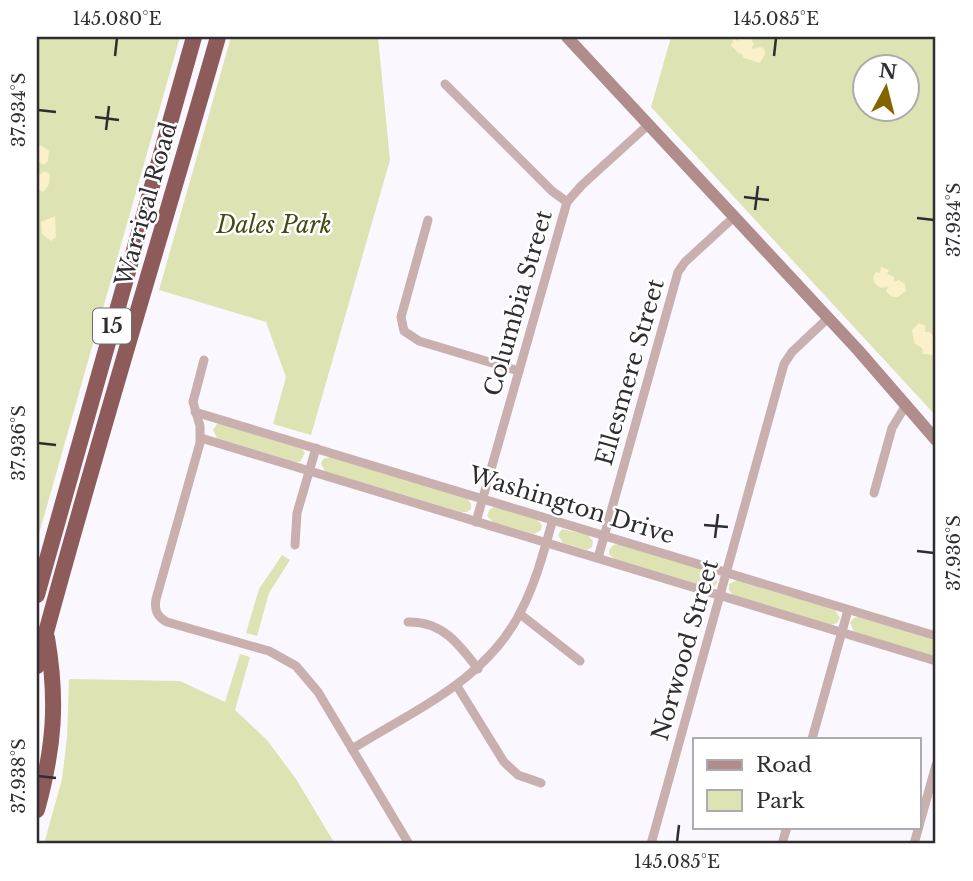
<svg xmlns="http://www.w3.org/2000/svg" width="973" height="881" viewBox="0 0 973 881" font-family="'Libre Baskerville',serif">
  <rect width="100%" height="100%" fill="#faf8fe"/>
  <g fill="#dde3b2" fill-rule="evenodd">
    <polygon points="37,37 180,37 37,541"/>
    <polygon points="231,37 378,37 390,160 311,435 273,424 286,377 266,322 159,290"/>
    <path d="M671,37h265v379l-285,-309zM864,66h42v42h-42z"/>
    <polygon points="221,424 302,449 305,453 300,462 295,462 217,438 213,430 217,424"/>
    <polygon points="330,457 467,498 471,504 471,509 467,512 461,512 325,471 321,464 323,459"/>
    <polygon points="495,507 537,520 542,525 541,530 534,534 493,522 487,516 490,509"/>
    <polygon points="562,529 588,535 593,541 592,547 587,550 563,543 558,535"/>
    <polygon points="618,544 714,573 717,576 717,583 713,588 709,587 614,559 609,554 609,550 613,545"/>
    <polygon points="282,555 290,560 269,593 257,636 246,633 259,589"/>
    <polygon points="737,580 835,610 840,618 837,623 831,625 733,595 729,590 729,584"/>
    <polygon points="859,617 936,641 936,657 854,632 850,623 854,618"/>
    <polygon points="240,654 250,657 235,710 267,740 296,779 335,844 44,844 62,779 67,738 69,679 180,681 225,702"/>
  </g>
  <g fill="#faf0ca">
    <polygon points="738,37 751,38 754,44 752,47 753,49 759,47 764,48 765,54 760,63 744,58 741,53 739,54 731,45 734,39 739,41"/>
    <polygon points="40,145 49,151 48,161 44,165 37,161 37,150"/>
    <path d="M44,171l5,2c2,7 0,14 -6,19l-6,-4v-11z"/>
    <polygon points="55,216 56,237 51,241 42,234 41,222"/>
    <polygon points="881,267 889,270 887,274 894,277 894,282 899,280 905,284 906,291 898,297 892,297 886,291 888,286 881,288 875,284 873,277 876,272 880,273"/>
    <polygon points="919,323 926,326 925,332 929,332 934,336 932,343 936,341 936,355 923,354 922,348 914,343 912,330"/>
  </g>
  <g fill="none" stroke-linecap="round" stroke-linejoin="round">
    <g stroke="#c9b0ae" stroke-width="9">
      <polyline points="445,84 552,191 567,202"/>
      <polyline points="428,220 401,317 404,331 419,341 519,371"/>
      <path d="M204,360l-11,42 7,24v17l-44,156c-2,11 1,18 11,23l102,29 27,15 22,26 91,152"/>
      <polyline points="195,412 936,636"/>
      <polyline points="201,438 936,661"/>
      <polyline points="874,493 892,428 906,405"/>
      <polyline points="476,522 567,202 582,185 648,125"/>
      <polyline points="295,545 297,513 316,448"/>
      <polyline points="598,558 678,272 685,262 734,217"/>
      <polyline points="520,614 580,661"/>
      <path d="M408,622c34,-1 51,22 70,47"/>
      <polyline points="457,686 504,762 518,775 541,783"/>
      <polyline points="812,739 848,610"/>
      <path d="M352,749c62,-39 135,-69 169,-138 15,-29 23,-60 32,-92"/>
      <polyline points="651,844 784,364 792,352 827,319"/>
      <polyline points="782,844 787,827"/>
      <polyline points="914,844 936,765"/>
    </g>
    <polyline stroke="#b08c8a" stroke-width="12" points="567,37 858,350 936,440"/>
    <g stroke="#8d5c5a" stroke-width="16">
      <polyline points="37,595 194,37"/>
      <path d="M37,666c56,-211 121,-419 181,-629"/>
      <path d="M37,810c17,-62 21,-109 10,-172"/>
    </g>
  </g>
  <path fill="none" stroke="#2f2d32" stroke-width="2.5" d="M115,56l2,-18M774,56l2,-18M38,110l18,2M95,117l24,3M106,130l3,-24M744,197l25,3M755,210l3,-24M917,218l17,2M38,443l18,2M704,525l24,2M715,538l3,-24M917,551l17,2M38,776l18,2M677,842l2,-17"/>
  <g text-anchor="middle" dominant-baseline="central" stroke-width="5" stroke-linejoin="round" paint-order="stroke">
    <rect fill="#fff" stroke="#6d6c70" stroke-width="2" x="93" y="308.5" width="38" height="35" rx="5"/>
    <g font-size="21" font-weight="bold" fill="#2f2d32">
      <text x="112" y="326">15</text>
    </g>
    <g font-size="23" fill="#2f2d32" stroke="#fff">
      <text transform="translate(146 204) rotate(-74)">Warrigal Road</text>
      <text transform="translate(518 303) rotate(-74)">Columbia Street</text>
      <text transform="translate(630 372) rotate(-74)">Ellesmere Street</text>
      <text transform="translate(572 505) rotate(17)">Washington Drive</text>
      <text transform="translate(685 650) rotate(-74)">Norwood Street</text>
    </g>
    <g font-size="23" font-style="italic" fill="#464912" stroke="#fff">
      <text x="274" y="225">Dales Park</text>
    </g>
  </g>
  <rect width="973" height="881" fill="none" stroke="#ffffff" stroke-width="77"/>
  <rect x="693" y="738" width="228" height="91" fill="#ffffff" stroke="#acabad" stroke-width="2"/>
  <rect x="707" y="760" width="35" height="10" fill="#b08c8a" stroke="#acabad" stroke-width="2"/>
  <text x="756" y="772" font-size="21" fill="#2f2d32">Road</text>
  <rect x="707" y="790" width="35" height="21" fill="#dde3b2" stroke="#acabad" stroke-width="2"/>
  <text x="756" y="808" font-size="21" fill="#2f2d32">Park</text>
  <g transform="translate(886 88) rotate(7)"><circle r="33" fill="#ffffff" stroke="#acabad" stroke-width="2"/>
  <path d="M0-5L12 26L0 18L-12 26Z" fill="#856400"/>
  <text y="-10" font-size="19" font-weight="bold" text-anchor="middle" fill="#2f2d32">N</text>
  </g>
  <rect x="38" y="38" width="896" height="804" fill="none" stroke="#2f2d32" stroke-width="2.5"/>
  <g font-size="18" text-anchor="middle" fill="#2f2d32">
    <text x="117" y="25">145.080°E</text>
    <text x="776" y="25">145.085°E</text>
    <text transform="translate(19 110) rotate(-90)" y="6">37.934°S</text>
    <text transform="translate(954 220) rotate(-90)" y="6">37.934°S</text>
    <text transform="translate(19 443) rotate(-90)" y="6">37.936°S</text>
    <text transform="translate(954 553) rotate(-90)" y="6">37.936°S</text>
    <text transform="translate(19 776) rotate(-90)" y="6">37.938°S</text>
    <text x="677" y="868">145.085°E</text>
  </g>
</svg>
